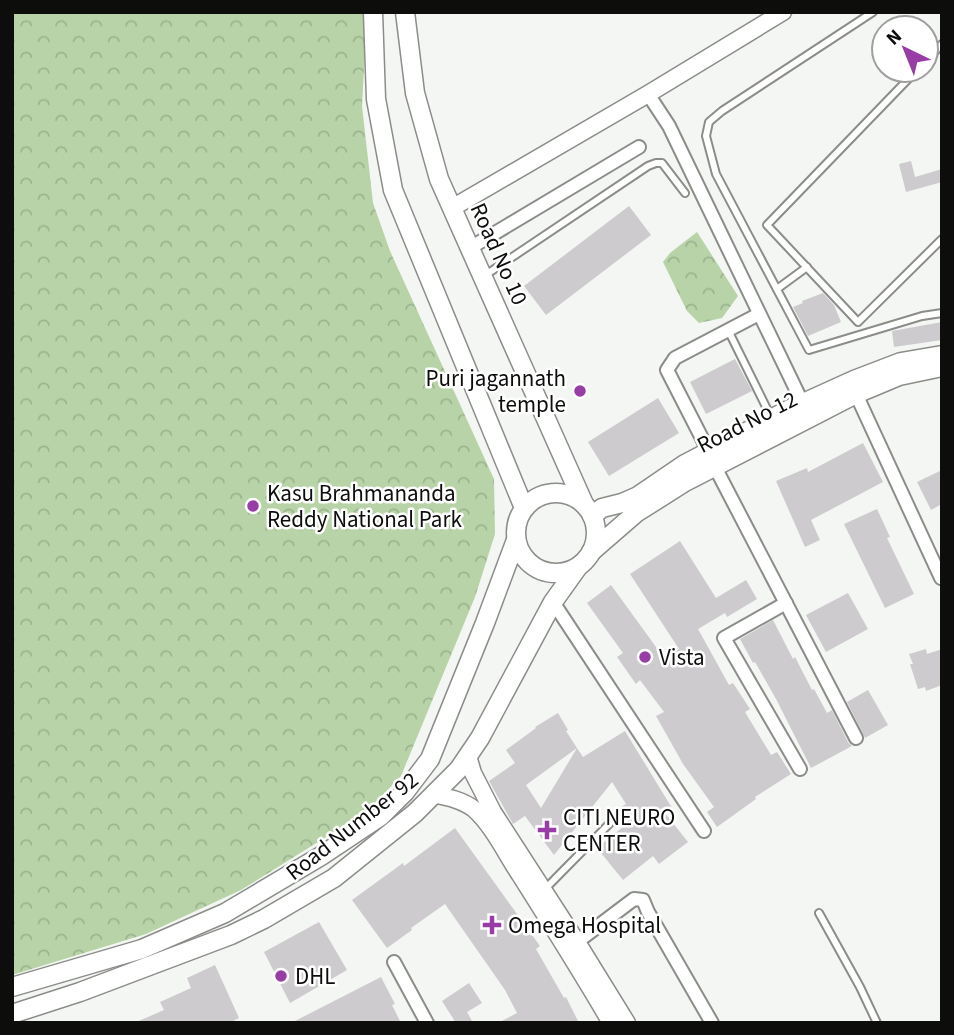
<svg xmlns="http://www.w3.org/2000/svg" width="954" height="1035" viewBox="0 0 954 1035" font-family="'Source Sans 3',sans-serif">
  <defs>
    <pattern id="park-crowns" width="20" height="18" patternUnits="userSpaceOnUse" patternTransform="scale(1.75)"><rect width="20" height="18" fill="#b7d3a7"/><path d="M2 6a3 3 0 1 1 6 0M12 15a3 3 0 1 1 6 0" fill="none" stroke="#9cb48f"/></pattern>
  </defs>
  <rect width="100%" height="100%" fill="#f3f6f2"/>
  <g fill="url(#park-crowns)">
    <polygon points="12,12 367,12 362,106 373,203 390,251 494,479 495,534 475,597 401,776 372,806 326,837 241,890 146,934 12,975"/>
    <polygon points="697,232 738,296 722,318 699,323 687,311 663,262 670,253"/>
  </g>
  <g fill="#cecbcf">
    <polygon points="911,161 915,177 942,169 942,182 906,192 899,164"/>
    <polygon points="629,206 651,235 546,315 524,286"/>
    <polygon points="823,293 834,305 841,322 808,336 793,307 803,303 802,301"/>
    <polygon points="942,322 942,340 894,347 892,331"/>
    <polygon points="735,359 752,391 706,414 690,382"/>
    <polygon points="658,398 679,433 609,476 588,442"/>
    <polygon points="863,443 883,482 811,520 820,540 805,547 776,481 807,468 808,472"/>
    <polygon points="942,470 942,504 931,510 917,482"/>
    <polygon points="877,509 890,537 887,538 914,594 885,608 844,524"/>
    <polygon points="680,541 716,598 746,580 757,599 727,617 725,613 698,629 729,685 733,683 750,709 745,712 771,755 777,752 791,774 755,797 756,799 717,827 707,812 714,807 683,764 656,716 664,712 640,680 636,684 617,657 623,653 587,603 611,585 664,658 679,649 630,574"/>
    <polygon points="848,593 868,629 826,652 806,615"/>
    <polygon points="773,620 793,659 795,657 812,690 814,689 827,713 832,710 848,742 852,746 811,768 776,699 755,662 753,663 740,639"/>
    <polygon points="926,649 927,654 942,649 942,685 926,691 925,687 918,689 910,664 913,664 909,654"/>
    <polygon points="868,690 888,725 865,738 847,702"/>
    <polygon points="558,713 568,730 566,731 577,748 526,785 541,808 577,748 583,757 625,731 672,808 665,813 688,842 659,864 653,856 623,880 597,848 629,822 619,808 626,804 612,782 554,855 525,816 513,824 489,781 515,763 506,750 536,728 535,727"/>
    <polygon points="455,828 540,946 536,949 564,998 566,997 579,1023 498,1023 517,1013 505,990 445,904 411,928 412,930 387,948 352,900 403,863 404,866"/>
    <polygon points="319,922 347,970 290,1003 264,952"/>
    <polygon points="215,965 239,1018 229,1023 134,1023 164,1010 160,1002 191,988 187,978"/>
    <polygon points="381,977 395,1004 392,1005 401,1023 291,1023"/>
    <polygon points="469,983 482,1003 467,1012 473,1023 456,1023 442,1001"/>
  </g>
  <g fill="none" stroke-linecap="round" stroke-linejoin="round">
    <defs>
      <g id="service">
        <polyline points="873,12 722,111 709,122 706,136 716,174 809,350 922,316 942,313"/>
        <polyline points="926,61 942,44"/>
        <polyline points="917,70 767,225 858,322 942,239"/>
        <polyline points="484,276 648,166 656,163 662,163 685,193"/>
        <polyline points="777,289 807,267"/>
        <polyline points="728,330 771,417"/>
        <polyline points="545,889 612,821"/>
        <polyline points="819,913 860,987 877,1023"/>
      </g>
      <g id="minor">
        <polyline points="648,94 669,126 803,404"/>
        <polyline points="470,248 639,147"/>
        <polyline points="856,394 941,578"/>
        <polyline points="709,452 667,370 675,358 759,314"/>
        <polyline points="715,467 856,738"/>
        <polyline points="553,602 704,831"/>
        <polyline points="786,603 724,638 800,769"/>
        <polyline points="577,942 634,899 643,900 648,912 712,1023"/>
        <polyline points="394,962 427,1023"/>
      </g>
      <g id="tertiary">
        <polyline points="452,208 648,94 783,12"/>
        <polyline points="468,756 473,773 493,812 577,942 627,1023"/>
        <path d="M433,794c14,3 29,6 41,15 19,17 32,45 46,66 31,49 62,98 91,148"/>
      </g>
      <g id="secondary">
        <polyline points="373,12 376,99 393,190 524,508"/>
        <polyline points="405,12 415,93 439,179 584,504"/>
        <circle cx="556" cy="533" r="40"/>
        <polyline points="592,516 602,508 622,503 638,496 685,464 790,409 854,380 901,362 942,355"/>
        <polyline points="591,552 636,513 685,482 856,394 899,376 942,367"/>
        <polyline points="12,987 142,949 225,913 321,856 381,816 405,792 430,759 485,623 516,540"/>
        <polyline points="12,1014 80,992 231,935 264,919 334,878 415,813 459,769 480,738 553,602 578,567"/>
      </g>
    </defs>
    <use href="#service" stroke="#8b8d89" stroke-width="10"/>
    <use href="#minor" stroke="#8b8d89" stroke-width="16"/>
    <use href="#tertiary" stroke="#8b8d89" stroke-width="19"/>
    <use href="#secondary" stroke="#8b8d89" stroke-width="21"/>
    <use href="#service" stroke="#fff" stroke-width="6"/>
    <use href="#minor" stroke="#fff" stroke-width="12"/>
    <use href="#tertiary" stroke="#fff" stroke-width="16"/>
    <use href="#secondary" stroke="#fff" stroke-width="18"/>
  </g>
  <g fill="#983ca6" stroke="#fff" stroke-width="2.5">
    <circle cx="580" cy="391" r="7"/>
    <circle cx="253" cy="506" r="7"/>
    <circle cx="645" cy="657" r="7"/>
    <path d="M543.5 819.5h7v7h7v7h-7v7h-7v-7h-7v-7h7z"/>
    <path d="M488.5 914.5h7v7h7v7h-7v7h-7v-7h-7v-7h7z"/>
    <circle cx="281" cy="976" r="7"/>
  </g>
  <g text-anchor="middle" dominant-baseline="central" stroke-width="5" stroke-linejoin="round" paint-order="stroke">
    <g font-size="23" fill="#0d0e0c" stroke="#fff">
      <text transform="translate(499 254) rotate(66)">Road No 10</text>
      <text transform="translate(747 422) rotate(-27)">Road No 12</text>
      <text transform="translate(352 826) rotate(-38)">Road Number 92</text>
    </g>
    <g font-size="23" fill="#0d0e0c" stroke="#fff" text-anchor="start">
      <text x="566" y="378" text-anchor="end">Puri jagannath<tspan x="566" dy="26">temple</tspan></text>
      <text x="267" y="493">Kasu Brahmananda<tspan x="267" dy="26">Reddy National Park</tspan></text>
      <text x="659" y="657">Vista</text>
      <text x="563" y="817">CITI NEURO<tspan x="563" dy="26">CENTER</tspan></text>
      <text x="508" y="925">Omega Hospital</text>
      <text x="295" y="976">DHL</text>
    </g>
  </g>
  <rect width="954" height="1035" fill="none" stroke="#0d0e0c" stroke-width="28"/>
  <g transform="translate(905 49) rotate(317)"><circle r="33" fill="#ffffff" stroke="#9e9f9e" stroke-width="2"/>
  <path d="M0-5L12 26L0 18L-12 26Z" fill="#983ca6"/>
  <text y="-10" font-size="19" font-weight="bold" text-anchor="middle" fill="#0d0e0c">N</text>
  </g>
</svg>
